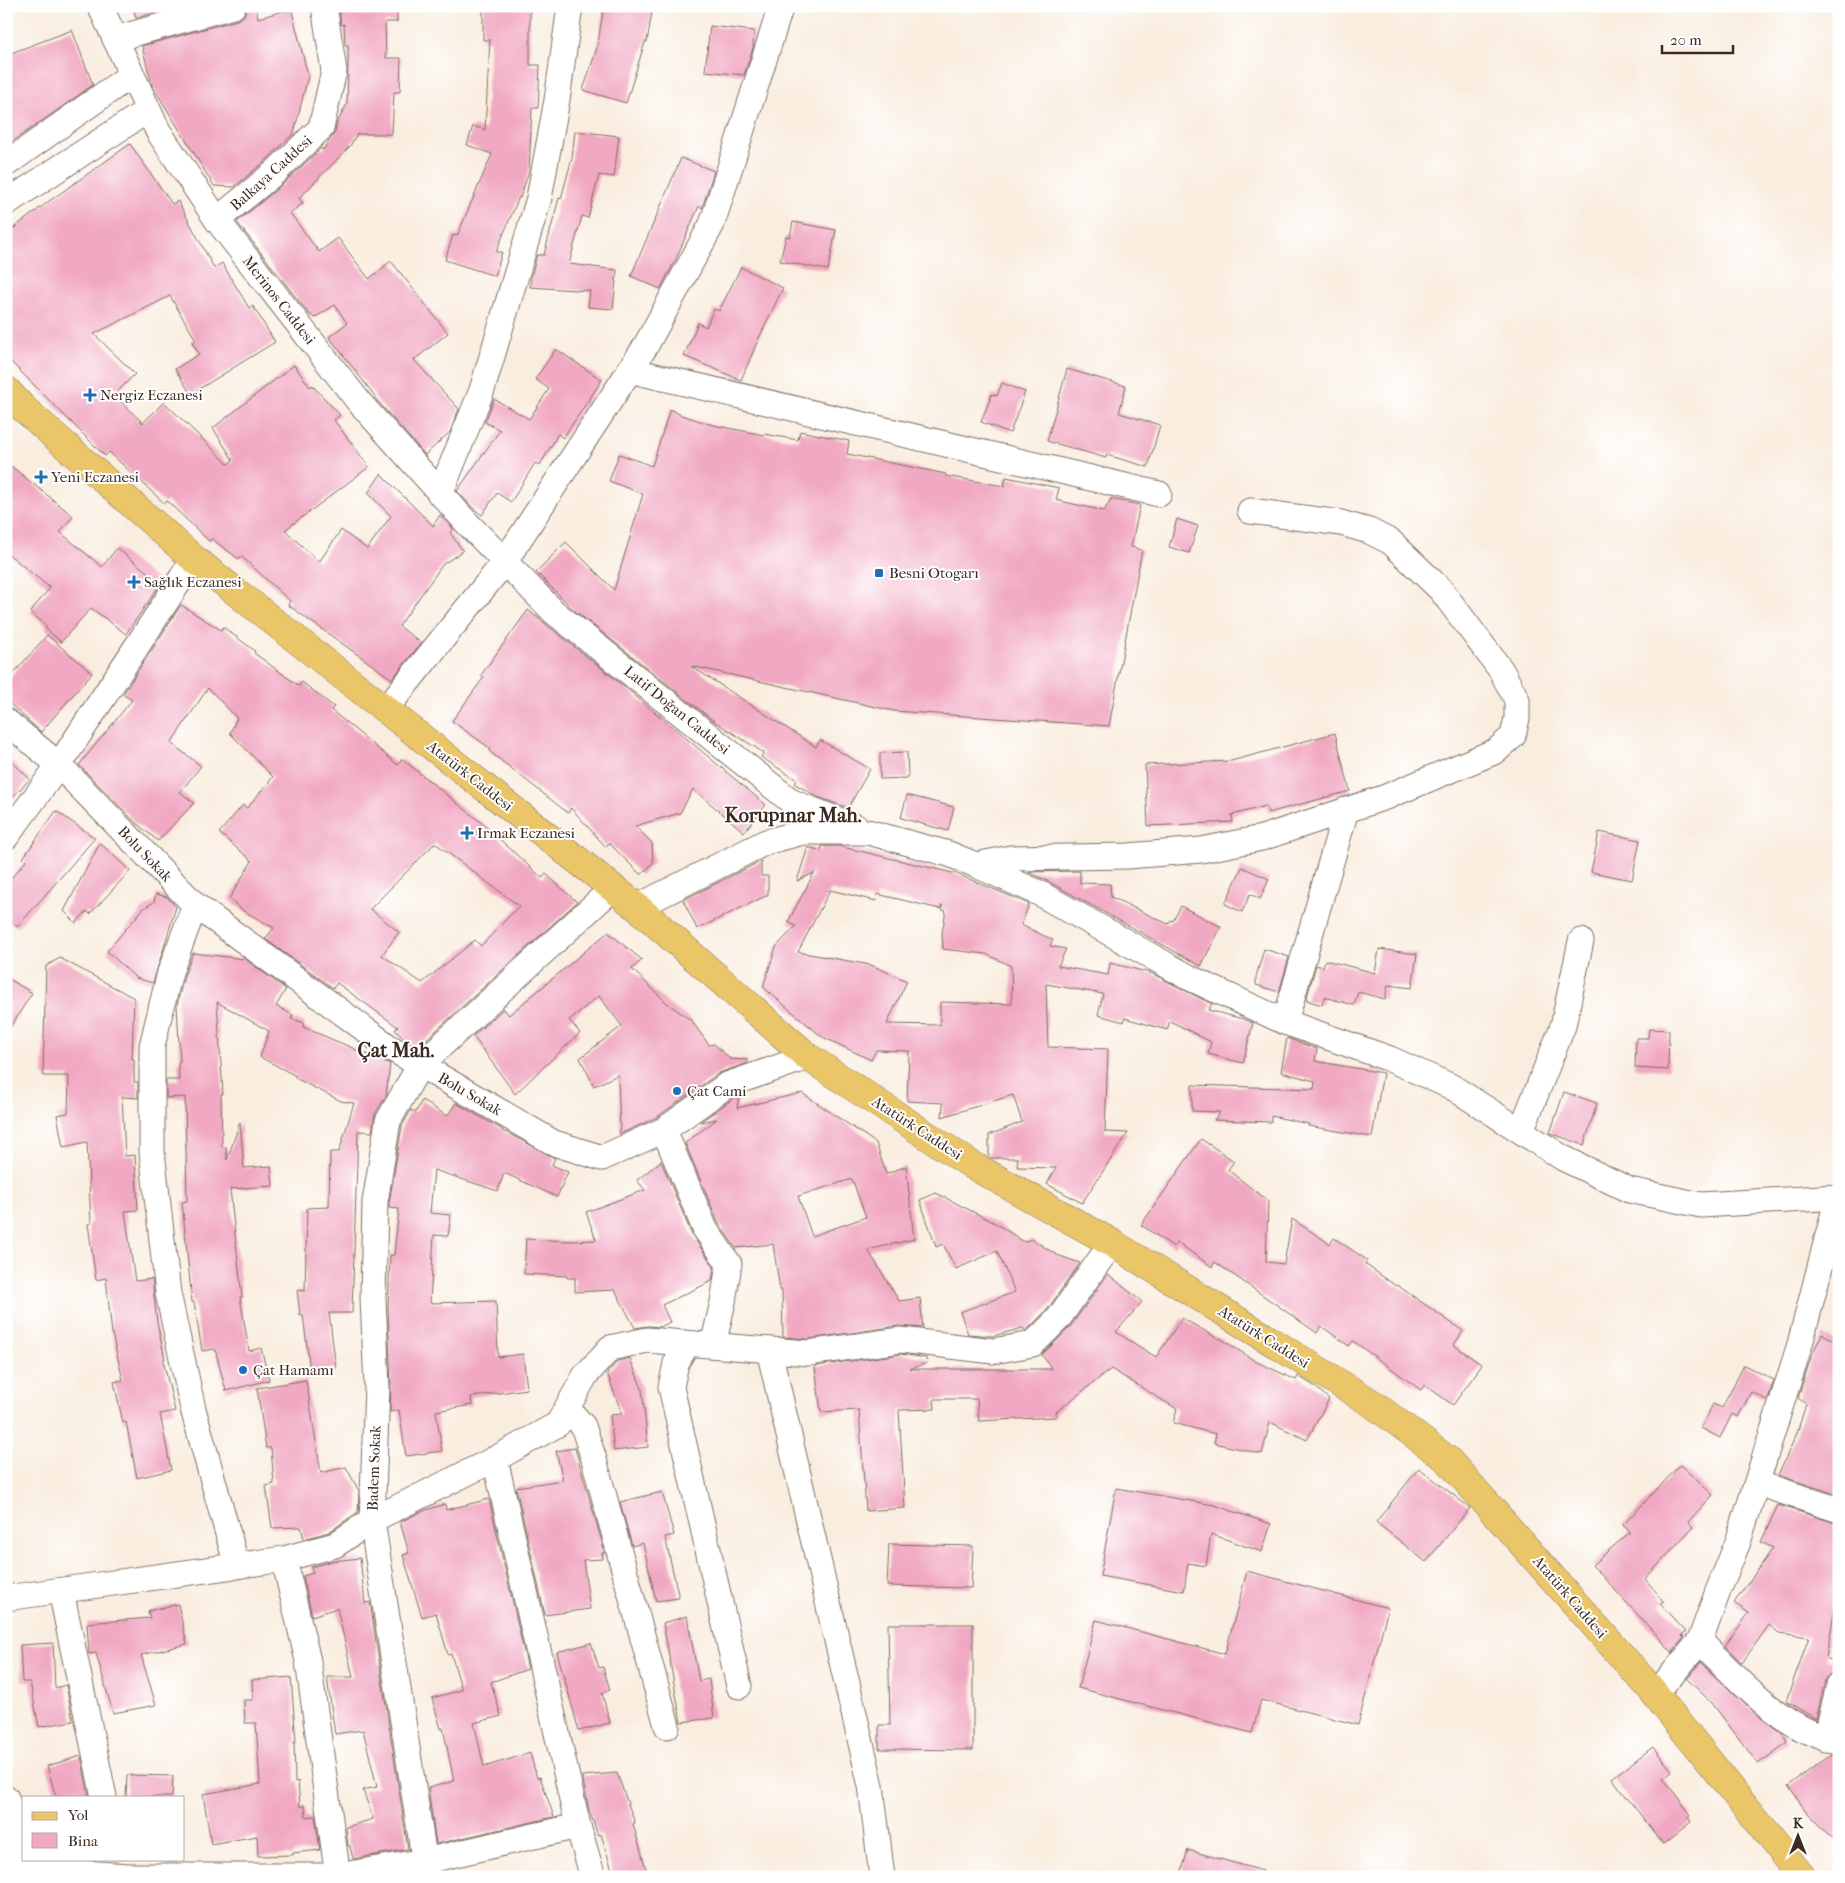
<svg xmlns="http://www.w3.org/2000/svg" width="1845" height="1883" viewBox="0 0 1845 1883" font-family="'IM FELL French Canon',serif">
  <rect width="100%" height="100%" fill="#fff"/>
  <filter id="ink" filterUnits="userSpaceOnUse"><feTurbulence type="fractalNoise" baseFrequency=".02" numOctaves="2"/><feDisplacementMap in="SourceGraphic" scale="10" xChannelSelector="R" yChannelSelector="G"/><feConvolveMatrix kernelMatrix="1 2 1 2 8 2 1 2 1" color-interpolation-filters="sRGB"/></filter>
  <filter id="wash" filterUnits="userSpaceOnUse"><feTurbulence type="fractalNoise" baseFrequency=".0096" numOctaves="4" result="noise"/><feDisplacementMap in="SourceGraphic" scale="20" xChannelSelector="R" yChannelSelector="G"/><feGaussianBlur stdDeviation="1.12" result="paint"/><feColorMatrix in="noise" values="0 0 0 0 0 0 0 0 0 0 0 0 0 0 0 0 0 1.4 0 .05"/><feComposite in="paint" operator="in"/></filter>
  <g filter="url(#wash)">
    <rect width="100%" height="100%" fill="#f9eddf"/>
    <g id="blocks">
      <g fill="#f1a8c2" fill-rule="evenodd">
        <polygon points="133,6 179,6 136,18"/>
        <polygon points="247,6 256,6 258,18 284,11 292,11 308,76 294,133 264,162 234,187 214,186 152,85 142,46 237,20 244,16"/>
        <polygon points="339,6 397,6 397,22 385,22 386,58 401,58 400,92 394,92 392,134 357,134 350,146 299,198 303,203 290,213 319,252 338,238 369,279 391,261 448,333 414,360 459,409 450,432 425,455 374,397 375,396 329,337 347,323 335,305 314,318 310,314 309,314 237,222 283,184 321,148 323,150 335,132 337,123 347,104 348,69 348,45 345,45 344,24 341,25"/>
        <polygon points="483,6 530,6 530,65 540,65 538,108 532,108 529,171 520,198 519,197 496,252 502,252 495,276 445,260 453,235 457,236 492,154 467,145 473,126 485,130 490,40 483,40"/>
        <polygon points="604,6 653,6 647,42 645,42 626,103 583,90 597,48"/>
        <polygon points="710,26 754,31 753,48 744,75 705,71"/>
        <polygon points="72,30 93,85 6,146 6,55"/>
        <polygon points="575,131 619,136 614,177 599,175 588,218 582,216 569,264 617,270 613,309 588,307 590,291 530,287 531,277 537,255 544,255 559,198 561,199 572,158"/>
        <polygon points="130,144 172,204 178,201 214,268 222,263 249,308 253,306 275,342 191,394 175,369 199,354 192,342 196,340 170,296 94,334 135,374 114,395 143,423 164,402 228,464 233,460 213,428 294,365 310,387 312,385 340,415 334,420 369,467 285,530 319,562 341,530 367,549 391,516 368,493 381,474 433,526 440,515 453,529 450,533 463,551 443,564 399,626 421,643 392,679 288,605 290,601 241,556 239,559 212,539 209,541 167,501 164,503 109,452 105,456 6,357 6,234 48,202"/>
        <polygon points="681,158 714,171 702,208 699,206 675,261 660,289 631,276"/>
        <polygon points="793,222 836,230 828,270 780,261 786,236 790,237"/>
        <polygon points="741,267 783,288 758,340 741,380 684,356 698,323 706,327 714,309 719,311"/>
        <polygon points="556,349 602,380 563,438 558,434 540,465 535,463 511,502 497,493 482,515 473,508 457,491 500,430 485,422 494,399 529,419 549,389 535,379"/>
        <polygon points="1067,369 1126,386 1119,413 1160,425 1148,467 1107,455 1106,458 1047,441"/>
        <polygon points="1002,383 1025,392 1010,433 981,422 992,394 997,396"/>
        <polygon points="670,409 681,415 713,425 764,435 764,434 798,440 800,431 849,441 847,454 946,474 945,476 1004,486 1006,477 1059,488 1056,500 1104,511 1111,499 1140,505 1131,547 1142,550 1109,726 894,711 691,666 816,747 820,740 870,769 848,808 818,797 795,784 797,780 761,757 764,753 714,721 575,611 536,572 566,542 614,590 643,494 609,481 619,454 652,466"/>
        <polygon points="6,462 73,516 60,532 102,567 117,548 161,583 126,634 91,608 61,642 45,628 47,626 30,612 50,588 6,552"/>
        <polygon points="1177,519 1198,526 1189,553 1169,547"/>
        <path d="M181,605l40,25 2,-3 32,24 -1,2 45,33 3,-4 32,25 -3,3 67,55 4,-6 80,64 60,55 4,-4 31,28 -159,145 -14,-8 -9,-9 3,-3 -61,-44 -4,5 -68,-49 9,-11 -32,-18 -13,-11 23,-38 -33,-28 24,-28 4,3 26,-31 -43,-44 7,-15 -29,-30 -37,55 30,23 -21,26 14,11 -36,38 -23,-19 -56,-57 53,-65 -9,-6zM435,843l84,63 -38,40 -6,-6 -53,43 -40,-28 17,-23 -29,-23z"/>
        <polygon points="528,610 626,688 766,805 744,832 693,789 680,813 635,826 652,843 653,863 641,875 609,843 606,847 571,808 568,813 489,751 491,749 452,721 484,677 481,675"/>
        <polygon points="47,635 92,673 41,732 6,700 6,682"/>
        <polygon points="1335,733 1350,791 1268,813 1266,806 1232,815 1233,822 1148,826 1145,765 1231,761"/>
        <polygon points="907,752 908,778 880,779 880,753"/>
        <polygon points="6,756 30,779 6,804"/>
        <polygon points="907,795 954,807 948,831 901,818"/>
        <polygon points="56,811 95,838 17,927 6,917 6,884 26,861 23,858"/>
        <polygon points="1599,832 1640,840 1632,880 1591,872"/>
        <polygon points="100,843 130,871 90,914 87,911 76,923 64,911"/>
        <path d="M822,846h16l119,28 72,30 -8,21 32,15 -3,6 16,3 -8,17 50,9 2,-12 41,10 61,31 -4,6 35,9 10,4 -10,40 -35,-9 3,-12 -41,-21 -3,9 -42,-12 -1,4 -26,-7 5,-21 -57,-10 2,63 60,2 -3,83 23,1 -46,70 -35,-19 9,-16 -39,-1 1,-9h-27l-2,-2v-21l33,-13 -9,-27 -71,22 1,-14 -36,-2 2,-50 -33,-1 -5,10 -50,-24 -58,-49 13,-40 20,-21 -8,-4 26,-49 -17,8 11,-34 13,4zM830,890l46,11 1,-7 63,15 2,-4v5l4,1 -4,22 1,16 43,5 25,12 1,38 -72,-2v23l-53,-1 20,-43 -36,-16 -73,-13z"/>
        <polygon points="761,861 761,876 768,876 768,895 697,929 683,900"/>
        <polygon points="1242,867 1269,879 1260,899 1250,894 1242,912 1225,904"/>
        <polygon points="1080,871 1080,883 1110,884 1111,897 1168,924 1171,920 1173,921 1181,906 1221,927 1201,966 1044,879 1028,872"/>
        <polygon points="156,894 167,897 176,907 153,983 136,978 107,951 144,908 154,902"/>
        <polygon points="608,932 642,960 632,969 667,1003 691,1020 709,1045 714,1044 730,1059 747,1060 747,1063 719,1073 657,1117 620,1134 618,1075 594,1086 580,1058 622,1026 599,996 569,1020 580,1033 515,1094 473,1036 503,1009 509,1015"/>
        <polygon points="1264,949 1289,957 1279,992 1256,985 1256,977"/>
        <polygon points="1379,949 1417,954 1412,988 1388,985 1385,999 1358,992 1354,1005 1324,997 1322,1005 1306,1000 1316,965 1323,967 1325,960 1375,973"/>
        <polygon points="193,953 245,959 286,989 276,1006 293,1015 291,1019 305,1023 303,1027 390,1064 386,1096 375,1114 372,1132 358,1131 352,1313 329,1313 336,1368 310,1371 303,1315 300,1315 297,1290 305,1291 307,1208 329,1207 330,1152 339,1152 354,1103 341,1101 295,1078 296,1076 260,1057 269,1031 217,1002 223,1094 221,1094 222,1147 226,1147 227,1160 240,1122 244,1168 271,1166 273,1186 230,1189 242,1297 240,1297 249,1351 261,1348 269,1380 226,1391 215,1349 202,1351 194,1302 192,1302 182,1202 187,1201 185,1097 166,1098 166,1080 179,1080 178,1062 180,1062 177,1005 184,976"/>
        <polygon points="60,958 134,998 132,1059 134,1059 134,1082 138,1082 138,1098 122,1097 125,1156 135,1155 138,1210 125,1211 135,1281 152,1279 157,1322 165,1359 163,1360 175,1411 160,1414 171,1470 137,1478 126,1422 123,1423 114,1382 123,1380 112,1334 106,1278 96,1280 88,1224 91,1223 87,1142 63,1147 57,1115 68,1113 69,1076 43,1076 46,966"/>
        <polygon points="6,977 32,993 6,1034"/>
        <polygon points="1649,1029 1669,1030 1668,1070 1635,1068 1636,1038 1648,1038"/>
        <polygon points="1287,1038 1317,1049 1315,1061 1383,1073 1372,1137 1308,1126 1309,1124 1271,1116 1271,1122 1214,1120 1220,1112 1192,1111 1192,1085 1314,1089 1315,1081 1281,1072"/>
        <polygon points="1564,1092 1597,1103 1584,1145 1550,1133"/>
        <path d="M802,1093l74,50 10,31 20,-8 8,73 -46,11 31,51 21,-3 3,30 -24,-2 -91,13 -25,-2 -1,-47h-2l-7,-46 -37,4 -18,-26 -33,-79 32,-24 -17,3 34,-24 5,-2 -2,12zM852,1179l14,38 -54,19 -14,-40z"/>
        <polygon points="422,1100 447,1116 456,1103 503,1130 502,1131 510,1134 555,1158 552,1165 568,1172 557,1197 504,1173 498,1191 434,1170 430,1213 451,1215 448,1236 434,1235 430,1303 496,1301 498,1357 523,1354 527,1389 471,1397 472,1405 436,1411 442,1451 406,1456 399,1410 390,1412 391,1386 388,1307 390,1255 394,1255 399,1209 389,1208 389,1203 402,1126 411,1110 416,1112"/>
        <polygon points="1201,1139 1234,1161 1228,1170 1268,1201 1266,1262 1284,1264 1292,1219 1330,1244 1334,1238 1367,1260 1365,1264 1396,1286 1397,1285 1463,1331 1454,1345 1482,1365 1453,1405 1425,1385 1421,1390 1353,1341 1349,1346 1321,1326 1317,1333 1215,1262 1212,1267 1177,1242 1174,1247 1141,1225"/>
        <polygon points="661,1161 692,1235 714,1267 712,1281 662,1305 670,1322 660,1327 648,1326 635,1328 615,1290 575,1292 575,1278 567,1278 567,1276 524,1274 526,1239 570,1241 596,1240 586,1212 645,1190 637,1180"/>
        <polygon points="936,1193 997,1224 1024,1242 1031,1239 1057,1255 1080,1263 1047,1310 1026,1331 1023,1328 993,1336 968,1334 960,1312 1015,1292 997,1251 956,1269 943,1244 936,1247 920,1200"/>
        <polygon points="1108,1274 1142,1302 1116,1332 1156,1357 1182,1318 1219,1339 1220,1338 1255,1361 1296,1380 1298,1376 1314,1386 1329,1399 1307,1440 1270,1422 1262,1454 1214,1443 1216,1434 1173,1423 1177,1409 1111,1369 1056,1412 1056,1417 979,1421 977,1399 934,1399 935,1409 899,1410 905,1508 866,1511 859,1410 821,1412 815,1366 901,1354 926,1358 927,1363 910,1369 1052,1369 1042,1355 1070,1327"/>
        <polygon points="1822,1334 1839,1342 1839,1495 1778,1475 1797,1433 1806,1404 1798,1398 1812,1354"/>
        <polygon points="630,1358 642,1389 648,1447 614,1451 610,1415 622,1414 607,1373 618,1361"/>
        <polygon points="1744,1365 1774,1380 1769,1396 1767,1400 1751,1392 1738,1417 1732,1414 1720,1438 1701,1428 1713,1404 1722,1408"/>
        <polygon points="306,1380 321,1473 346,1467 359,1491 358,1512 329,1532 304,1539 301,1527 272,1528 266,1486 274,1484 271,1448 266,1448 257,1388"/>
        <polygon points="575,1448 605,1553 602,1553 603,1559 583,1560 590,1609 545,1615 516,1487 563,1480 556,1451"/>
        <polygon points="1680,1465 1713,1495 1688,1522 1693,1527 1645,1579 1664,1601 1660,1604 1686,1632 1682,1636 1684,1638 1672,1652 1592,1565 1630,1532 1623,1525"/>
        <polygon points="1419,1468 1470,1508 1426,1562 1376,1522"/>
        <polygon points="1116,1488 1214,1505 1271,1524 1262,1552 1211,1534 1206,1566 1188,1563 1184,1591 1100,1576"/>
        <polygon points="662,1492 674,1535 665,1537 679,1598 656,1601 643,1543 632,1546 620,1502"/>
        <polygon points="489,1499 528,1669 491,1682 501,1716 474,1723 484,1767 530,1753 537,1778 540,1777 554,1817 436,1844 428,1788 454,1781 443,1728 441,1729 432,1698 462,1690 451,1654 448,1655 436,1613 422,1617 403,1555 409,1553 400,1522 423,1511 445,1504 446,1510"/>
        <polygon points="1778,1505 1839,1524 1839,1585 1826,1658 1839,1663 1839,1671 1829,1675 1825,1681 1816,1719 1786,1701 1809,1637 1779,1633 1769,1625 1742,1663 1725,1646 1749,1613 1734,1603 1773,1548 1761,1542"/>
        <polygon points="889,1544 973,1546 971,1588 887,1586"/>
        <polygon points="360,1558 365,1603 370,1602 408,1849 353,1859 350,1846 348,1846 346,1827 373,1819 363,1790 377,1787 363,1730 335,1734 327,1677 353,1677 337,1608 312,1616 303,1576 313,1573 311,1567 332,1561"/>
        <polygon points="1247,1571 1388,1608 1358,1725 1261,1700 1252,1733 1078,1688 1096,1620 1225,1654"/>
        <polygon points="178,1604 187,1644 141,1655 156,1705 113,1713 96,1653 89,1654 87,1623 150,1618 148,1611"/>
        <polygon points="687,1616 699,1681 709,1679 714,1718 681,1722 663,1623"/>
        <polygon points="888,1624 973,1624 973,1750 879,1749 879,1725 890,1725"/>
        <polygon points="53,1643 55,1688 66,1685 73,1721 39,1727 30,1682 22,1682 20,1645"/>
        <polygon points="591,1643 599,1668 603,1667 610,1690 602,1693 610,1723 579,1731 557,1652"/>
        <polygon points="1701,1662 1754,1713 1782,1733 1788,1742 1758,1764 1712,1703 1687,1679"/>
        <polygon points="291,1677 296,1742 294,1742 295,1782 298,1781 300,1806 305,1806 306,1817 315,1816 320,1850 293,1853 293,1855 258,1856 257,1836 211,1844 203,1794 260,1784 256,1723 245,1723 244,1700 253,1700 252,1680"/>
        <polygon points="1653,1747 1672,1771 1663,1778 1691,1815 1688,1817 1691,1822 1663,1844 1612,1778"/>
        <polygon points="1832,1754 1839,1755 1839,1844 1806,1811 1788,1786"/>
        <polygon points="81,1756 89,1797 56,1797 47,1766"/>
        <polygon points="617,1773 635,1823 633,1824 647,1872 631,1877 614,1877 601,1834 598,1835 589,1810 582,1776"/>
        <polygon points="127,1775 173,1776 172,1797 126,1797"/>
        <polygon points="1188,1850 1263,1871 1262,1877 1180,1877"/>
      </g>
    </g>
  </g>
  <g filter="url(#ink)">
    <use href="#blocks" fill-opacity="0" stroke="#7e6e62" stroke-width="1"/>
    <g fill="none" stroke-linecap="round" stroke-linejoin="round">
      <defs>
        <g id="minor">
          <polyline points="100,6 158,131 217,220 359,402 467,523 554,612 792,802 856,827"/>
          <polyline points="115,39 233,6"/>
          <polyline points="6,164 131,75"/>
          <polyline points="6,203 148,110"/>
          <polyline points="217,220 274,173 321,128 334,71 324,6"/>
          <polyline points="629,370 1159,494"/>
          <polyline points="440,494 482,390 539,198 557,100 570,6"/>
          <polyline points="385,710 503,564 645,347 712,224 781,6"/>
          <polyline points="6,721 59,765 195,905 389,1047 554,1143 602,1158 664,1130 727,1085 808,1057"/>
          <polyline points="6,837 59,765 194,559"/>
          <polyline points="976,865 1011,858 1128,856 1201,850 1262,838 1386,797 1496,751 1513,736 1517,718 1517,700 1501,670 1441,590 1391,542 1369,531 1341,523 1250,511"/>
          <polyline points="195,905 170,972 152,1046 152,1152 168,1293 193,1409 237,1566"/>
          <polyline points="637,907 766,842 803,832 868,832 949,854 976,865 1037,892 1190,978 1285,1022 1390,1059 1452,1087 1563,1158 1629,1190 1701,1205 1839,1197"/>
          <polyline points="1285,1022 1346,810"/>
          <polyline points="664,1130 705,1229 729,1264 723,1302 713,1345"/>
          <polyline points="1521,1131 1563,1026 1581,941"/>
          <polyline points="687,1344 676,1363 671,1387 739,1686"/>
          <polyline points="769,1350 871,1786 882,1877"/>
          <polyline points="567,1408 583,1426 593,1456 667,1726"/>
          <polyline points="495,1459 578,1826 593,1877"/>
          <polyline points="1757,1483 1839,1510"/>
          <polyline points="284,1559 308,1661 338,1877"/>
          <polyline points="61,1591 104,1797"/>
          <polyline points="6,1598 284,1559 335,1545 372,1520 495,1459 558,1424 585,1376 610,1348 647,1340 808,1353 901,1340 993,1351 1033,1344 1058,1319 1112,1243"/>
          <path d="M1700,1641c37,37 85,92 139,100"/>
          <polyline points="1655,1695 1700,1641 1718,1591 1738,1542 1800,1344 1838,1197"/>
          <polyline points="1826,1739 1839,1685"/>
          <polyline points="6,1798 14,1816 18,1870"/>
          <polyline points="6,1868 129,1876 337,1876 425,1861 578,1826"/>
          <polyline points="427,1877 372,1520 377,1387 373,1298 375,1202 388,1121 420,1065 613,888"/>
        </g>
        <polyline id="major" points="6,390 23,408 194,559 637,907 808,1057 972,1165 1112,1243 1373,1404 1448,1460 1651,1689 1802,1877"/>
      </defs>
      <use href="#minor" stroke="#7e6e62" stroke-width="27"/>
      <use href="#major" stroke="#7e6e62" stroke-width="29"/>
      <use href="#minor" stroke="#fff" stroke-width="25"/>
      <use href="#major" stroke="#eac669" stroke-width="28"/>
    </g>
  </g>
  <g fill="#1f6fb2" stroke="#fff" stroke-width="2">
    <path d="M87.5 387.5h5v5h5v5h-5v5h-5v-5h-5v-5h5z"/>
    <path d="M38.5 469.5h5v5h5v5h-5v5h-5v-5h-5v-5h5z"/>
    <rect x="874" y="568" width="10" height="10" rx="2.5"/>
    <path d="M131.5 574.5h5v5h5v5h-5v5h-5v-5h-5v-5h5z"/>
    <path d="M464.5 825.5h5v5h5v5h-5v5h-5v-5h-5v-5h5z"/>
    <circle cx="677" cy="1091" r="5"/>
    <circle cx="243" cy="1370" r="5"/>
  </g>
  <g text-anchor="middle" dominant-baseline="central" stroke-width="4" stroke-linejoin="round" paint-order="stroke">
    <g font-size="15" fill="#3b2a1e" stroke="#fff">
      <text transform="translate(271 173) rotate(-42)">Balkaya Caddesi</text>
      <text transform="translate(279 300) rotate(52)">Merinos Caddesi</text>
      <text transform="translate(677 710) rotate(39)">Latif Doğan Caddesi</text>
      <text transform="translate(470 776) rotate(38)">Atatürk Caddesi</text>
      <text transform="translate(145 854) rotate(46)">Bolu Sokak</text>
      <text transform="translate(470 1094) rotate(30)">Bolu Sokak</text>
      <text transform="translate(917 1128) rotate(33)">Atatürk Caddesi</text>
      <text transform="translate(1264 1337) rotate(32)">Atatürk Caddesi</text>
      <text transform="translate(374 1468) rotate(-88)">Badem Sokak</text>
      <text transform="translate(1570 1597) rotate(49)">Atatürk Caddesi</text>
    </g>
    <g font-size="15" fill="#3b2a1e" stroke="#fff" text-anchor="start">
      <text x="100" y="395">Nergiz Eczanesi</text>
      <text x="51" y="477">Yeni Eczanesi</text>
      <text x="889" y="573">Besni Otogarı</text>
      <text x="144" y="582">Sağlık Eczanesi</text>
      <text x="477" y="833">Irmak Eczanesi</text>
      <text x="687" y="1091">Çat Cami</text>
      <text x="253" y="1370">Çat Hamamı</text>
    </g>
    <g font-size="20" font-weight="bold" fill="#3b2a1e" stroke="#fff">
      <text x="793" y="815">Korupınar Mah.</text>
      <text x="396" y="1050">Çat Mah.</text>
    </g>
  </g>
  <rect width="1845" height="1883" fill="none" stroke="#fff" stroke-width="25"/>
  <rect x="22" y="1796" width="162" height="65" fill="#ffffff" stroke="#b1aaa5"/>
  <rect x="32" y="1812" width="25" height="8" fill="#eac669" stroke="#b1aaa5"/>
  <text x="68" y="1820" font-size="15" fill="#3b2a1e">Yol</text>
  <rect x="32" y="1833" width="25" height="15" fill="#f1a8c2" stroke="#b1aaa5"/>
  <text x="68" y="1846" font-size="15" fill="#3b2a1e">Bina</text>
  <g transform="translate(1798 1836)" stroke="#ffffff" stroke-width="4" paint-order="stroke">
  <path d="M0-4L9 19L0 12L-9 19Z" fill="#3b2a1e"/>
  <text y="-8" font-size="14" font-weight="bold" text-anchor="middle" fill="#3b2a1e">K</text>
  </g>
  <path d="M1662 45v8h71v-8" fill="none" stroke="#3b2a1e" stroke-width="2.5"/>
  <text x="1670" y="45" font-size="15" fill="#3b2a1e" stroke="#ffffff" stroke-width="4" paint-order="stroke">20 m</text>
</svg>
